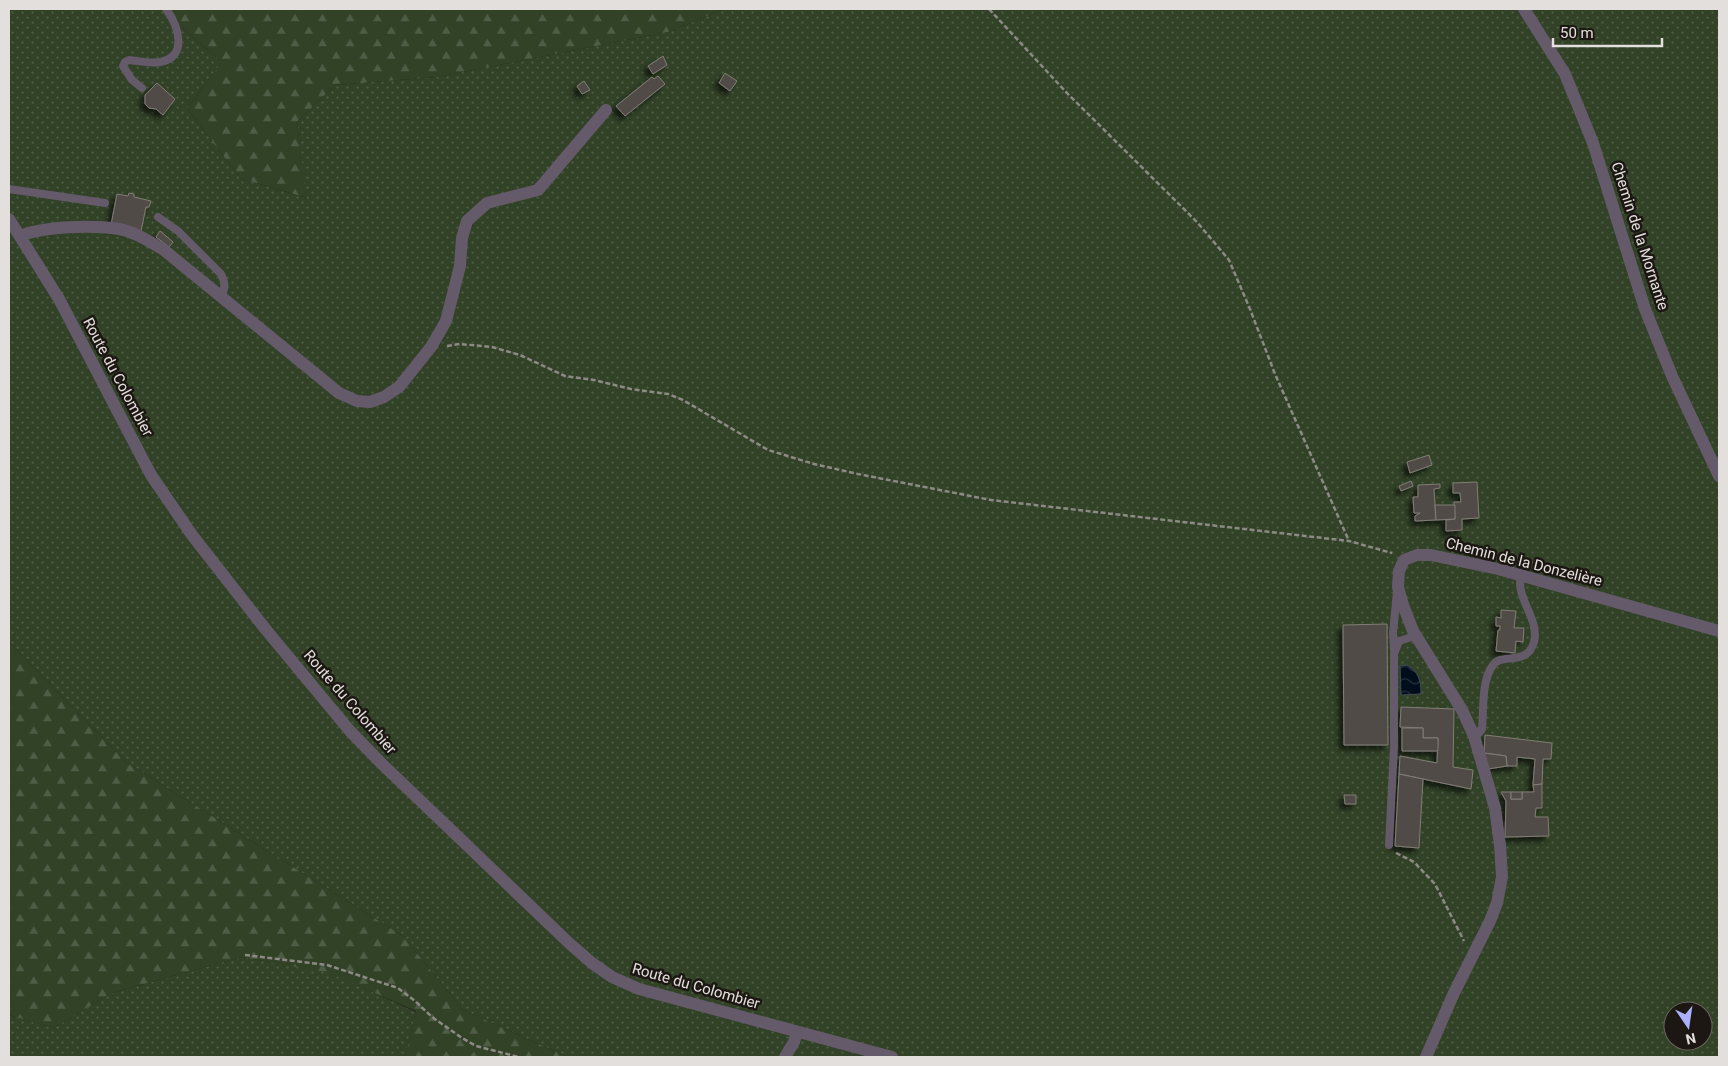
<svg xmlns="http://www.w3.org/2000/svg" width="1728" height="1066" viewBox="0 0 1728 1066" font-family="Roboto,sans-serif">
  <defs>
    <pattern id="green-dots" width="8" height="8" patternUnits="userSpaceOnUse" patternTransform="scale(1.25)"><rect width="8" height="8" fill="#314227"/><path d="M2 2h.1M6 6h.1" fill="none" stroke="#4f5d46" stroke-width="1.8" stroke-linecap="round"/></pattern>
    <pattern id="forest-firs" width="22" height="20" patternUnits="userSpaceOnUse" patternTransform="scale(1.25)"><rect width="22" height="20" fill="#314227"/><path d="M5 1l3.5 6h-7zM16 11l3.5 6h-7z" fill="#4f5d46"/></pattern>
    <pattern id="water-waves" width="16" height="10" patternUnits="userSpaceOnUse" patternTransform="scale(1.25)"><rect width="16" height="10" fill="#000e1c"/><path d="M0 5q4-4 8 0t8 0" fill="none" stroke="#25313c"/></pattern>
    <filter id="shadow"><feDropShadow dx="-4.5" dy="4.5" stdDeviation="2.5" flood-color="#0009"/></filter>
  </defs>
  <rect width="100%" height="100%" fill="#26201c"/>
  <g fill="url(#green-dots)" fill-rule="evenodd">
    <path d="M9,9h151l62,53 -35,46 53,70 66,20 -9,-76 38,-37 102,-8 231,-45 56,-23h995v1048h-1151l-105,-47 -60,-74 -277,-174 -117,-120zM1673,1011h30v30h-30z"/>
    <polygon points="241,957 329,972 416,1012 405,1057 9,1057 9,1015 53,1028 112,993"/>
  </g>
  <g fill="url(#forest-firs)">
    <polygon points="160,9 724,9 668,32 437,77 335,85 297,122 307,198 240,178 187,108 222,62"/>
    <polygon points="9,642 126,762 403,936 463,1010 568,1057 405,1057 416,1011 329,973 241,957 112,993 53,1028 9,1015"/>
  </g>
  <path fill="url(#water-waves)" stroke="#444d56" d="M1407,665c12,7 14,16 14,29l-20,1 -1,-29z"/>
  <g fill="#514c46" stroke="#827d76" filter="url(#shadow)">
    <polygon points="663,56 667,65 653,74 648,66"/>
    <polygon points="725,73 737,81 730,91 719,83"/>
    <polygon points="658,76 665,84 625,116 616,106 652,77 654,79"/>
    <polygon points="584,81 590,90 582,94 577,86"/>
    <polygon points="157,83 175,99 163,115 156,109 149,108 145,104 145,95"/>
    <polygon points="129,193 134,194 134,197 151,201 149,207 146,207 141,231 111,225 117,194 128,196"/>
    <polygon points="160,231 173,242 169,247 156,237"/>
    <polygon points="1429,455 1432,465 1410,473 1407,462"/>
    <polygon points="1411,481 1413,486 1401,491 1399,486"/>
    <polygon points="1477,482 1479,518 1462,519 1462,530 1446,531 1446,520 1455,519 1454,502 1461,502 1460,493 1453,493 1453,483"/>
    <polygon points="1440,484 1440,488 1434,489 1436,520 1415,521 1415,516 1420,513 1414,513 1413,497 1418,497 1418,485"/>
    <polygon points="1435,505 1455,505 1455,519 1436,520"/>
    <polygon points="1501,610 1516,611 1514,628 1524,628 1523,642 1516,641 1515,653 1496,651 1498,630 1500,630 1500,626 1496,626 1496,617 1501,618"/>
    <polygon points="1387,624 1388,745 1344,745 1343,625"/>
    <polygon points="1401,707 1454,709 1453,767 1473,770 1471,789 1399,774 1400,756 1437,763 1438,738 1423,738 1423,728 1400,727"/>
    <polygon points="1402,728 1423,728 1423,738 1438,738 1438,751 1402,751"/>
    <polygon points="1485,735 1552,743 1551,759 1543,759 1542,784 1533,785 1535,759 1517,757 1517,766 1507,766 1506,756 1484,753"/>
    <polygon points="1484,753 1506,756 1507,766 1488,769"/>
    <polygon points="1399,774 1423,779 1419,848 1395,846"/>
    <polygon points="1542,784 1542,808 1536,808 1535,817 1548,817 1549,836 1505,837 1506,801 1501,792 1511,792 1511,799 1522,799 1522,792 1534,792 1533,785"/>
    <rect x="1511" y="792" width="11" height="7"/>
    <polygon points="1344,795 1356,795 1356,804 1345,804"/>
  </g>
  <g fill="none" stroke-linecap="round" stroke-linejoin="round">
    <g stroke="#8d8985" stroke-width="2.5" stroke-dasharray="5 2.5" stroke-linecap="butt">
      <polyline points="989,9 1066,92 1197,222 1229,260 1250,309 1275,374 1349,541"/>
      <polyline points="447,346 460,344 492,347 520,355 565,376 594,380 631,389 668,394 683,400 768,450 814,464 858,474 991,500 1349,541 1392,553"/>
      <polyline points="1396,853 1414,862 1435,884 1464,941"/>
      <polyline points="245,955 327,965 398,988 415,1001 432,1017 462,1038 476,1046 519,1057"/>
    </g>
    <g stroke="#655a6a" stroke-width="8">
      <path d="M142,88l-10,-8 -9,-14 2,-4 4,-2c10,1 21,4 31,2 29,-5 18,-37 6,-53"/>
      <polyline points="9,189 105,203"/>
      <path d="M158,217l20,14 43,43c4,8 5,14 0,22"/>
      <polyline points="1394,650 1393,633 1397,592"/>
      <path d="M1474,736l5,-3 3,-4c2,-20 -1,-48 11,-64 9,-13 34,2 41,-23 6,-23 -19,-44 -13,-66"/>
      <polyline points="1389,845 1394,747 1394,654 1399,641 1412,637 1417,638"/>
    </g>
    <g stroke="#655a6a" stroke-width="12">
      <polyline points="1524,9 1565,74 1593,143 1645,309 1672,376 1719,476"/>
      <polyline points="9,219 59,299 151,475 192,535 267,631 350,731 381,763 569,943 592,963 612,977 639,989 892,1057"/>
      <path d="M20,236c24,-10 73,-11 99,-7 17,3 31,13 45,21l175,143 18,8 13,1 14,-5 15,-10 32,-40 15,-26 14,-55 2,-28 5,-17 20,-18 51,-13 68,-80"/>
      <polyline points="785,1057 794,1042 797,1032"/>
      <polyline points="1426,1057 1453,995 1490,921 1497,903 1502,877 1500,845 1495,808 1474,736 1462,710 1413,631 1403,605 1398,587 1399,571 1404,560 1417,555 1431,555 1498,569 1719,631"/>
    </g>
  </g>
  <g text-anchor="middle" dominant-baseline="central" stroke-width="5" stroke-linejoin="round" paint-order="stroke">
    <g font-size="15" fill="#e3dfdc" stroke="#1d1713">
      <text transform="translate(1640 236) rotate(72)">Chemin de la Mornante</text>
      <text transform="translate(118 377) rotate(62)">Route du Colombier</text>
      <text transform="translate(1524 562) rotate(14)">Chemin de la Donzelière</text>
      <text transform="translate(350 702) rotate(49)">Route du Colombier</text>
      <text transform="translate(696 986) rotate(16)">Route du Colombier</text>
    </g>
  </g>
  <rect width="1728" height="1066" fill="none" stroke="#e3dfdc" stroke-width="20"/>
  <g transform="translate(1688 1026) rotate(167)"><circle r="24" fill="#1d1713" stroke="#6c6763"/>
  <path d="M0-4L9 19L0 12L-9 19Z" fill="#aab0fb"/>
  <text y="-8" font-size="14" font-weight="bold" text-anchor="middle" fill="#e3dfdc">N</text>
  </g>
  <path d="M1553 38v8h109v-8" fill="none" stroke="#e3dfdc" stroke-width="2.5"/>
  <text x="1560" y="38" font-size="15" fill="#e3dfdc" stroke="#1d1713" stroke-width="4" paint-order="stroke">50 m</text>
</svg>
